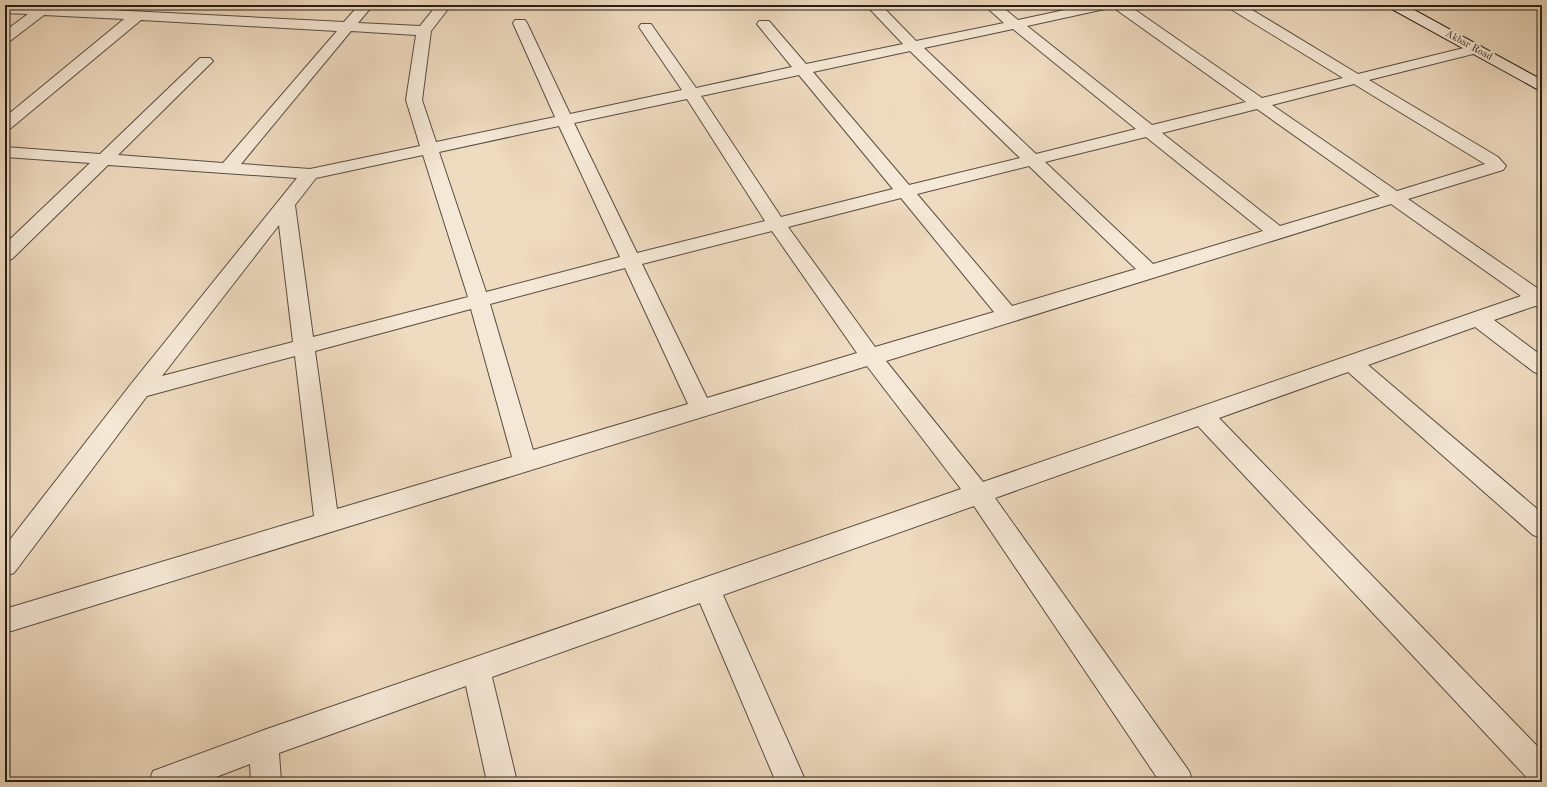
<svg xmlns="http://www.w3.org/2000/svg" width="1547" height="787" viewBox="0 0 1547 787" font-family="'Old Standard TT',serif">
  <rect width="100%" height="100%" fill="#efdbc0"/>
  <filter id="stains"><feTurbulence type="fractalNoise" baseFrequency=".005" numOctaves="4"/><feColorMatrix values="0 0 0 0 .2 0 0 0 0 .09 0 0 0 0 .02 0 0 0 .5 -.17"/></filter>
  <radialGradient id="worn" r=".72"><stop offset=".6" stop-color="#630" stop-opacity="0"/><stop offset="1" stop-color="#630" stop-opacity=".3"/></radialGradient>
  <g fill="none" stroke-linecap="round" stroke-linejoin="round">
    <defs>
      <path id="minor" d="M5,5l33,2 12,-2 1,2 293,15 15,-17h14l-15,18 62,3 17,-21h14l-20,26 -9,69 14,42 119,-25 -42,-94 2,-3h10l2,3 43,91 112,-24 -43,-63 2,-3h10l45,64 96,-21 -35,-43 2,-3h10l37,43 97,-20 -37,-39h15l35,36 88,-18 -20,-18h16l18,15 70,-15h40l134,93 81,-20 -114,-70 -2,-3h17l114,69 118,-29 5,1 2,3 -2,3 -112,28 129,77 8,9 -3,4 -95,29 132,91 2,-1v19l-7,-2 -41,14 48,36v19l-8,-3 -59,-45 -107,38 174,148v25l-9,-3 -185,-163 -129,46 323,333v31h-11l-333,-356 -203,72 194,273 4,11h-33l-186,-276 -251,89 83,187h-30l-76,-179 -208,74 25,105h-30l-21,-96 -187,67 2,29h-30l-1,-18 -47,18h-54l4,-11 111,-41 697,-241 -94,-123 -862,267v-24l309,-93 -19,-160 -148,40 -133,177 -9,3v-30l126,-162 166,-206 -189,-13 -96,94 -7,2v-17l85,-81 -85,-6v-10l95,7 100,-96h10l3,3 -3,3 -92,91 105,8 114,-132 -196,-11 -130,108 -6,2v-13l119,-98 -80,-4 -34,26 -5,1v-11l23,-17 -23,-1zM1114,7v1l132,94 -94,23 -125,-99zM1013,29l123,100 -100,25 -112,-106zM351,31l65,4 -10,65 14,46 -110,23 -69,-5zM910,51l110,107 -111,27 -96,-113zM799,75l94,114 -112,28 -80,-121zM1354,84l131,80 -88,27 -125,-86zM687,99l78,122 -128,32 -63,-130zM1257,109l123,87 -100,30 -118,-93zM559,126l61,131 -134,35 -47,-140zM1146,137l117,94 -110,33 -108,-102zM423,155l45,142 -155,40 -18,-132 21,-27zM1029,166l107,103 -124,37 -95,-112zM901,198l93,114 -119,35 -87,-120zM1391,204l130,92 -538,186 -97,-121zM279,225l14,117 -131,34zM772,231l85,122 -150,45 -65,-134zM625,268l63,136 -155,46 -43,-146zM471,309l41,148 -175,52 -22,-158z"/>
      <polygon id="secondary" points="1388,5 1405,5 1542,80 1542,91 1537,89 1390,8"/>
    </defs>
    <use href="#minor" stroke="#584d40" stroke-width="2"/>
    <use href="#secondary" stroke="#261e15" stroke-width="2"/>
    <use href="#minor" fill="#f5e8d6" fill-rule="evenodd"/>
    <use href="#secondary" fill="#f5e8d6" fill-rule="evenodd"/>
  </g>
  <g text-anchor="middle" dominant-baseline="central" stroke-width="4" stroke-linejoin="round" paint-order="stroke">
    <g font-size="10" fill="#261e15" stroke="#f5e8d6">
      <text transform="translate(1469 45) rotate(29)">Akbar Road</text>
    </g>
  </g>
  <rect width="1547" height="787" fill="none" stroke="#efdbc0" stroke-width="20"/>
  <rect x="6" y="6" width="1535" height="775" fill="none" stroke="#261e15" stroke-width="2"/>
  <rect x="10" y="10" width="1527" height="767" fill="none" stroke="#261e15"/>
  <rect width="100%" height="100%" filter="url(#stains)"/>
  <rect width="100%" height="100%" fill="url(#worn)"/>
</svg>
